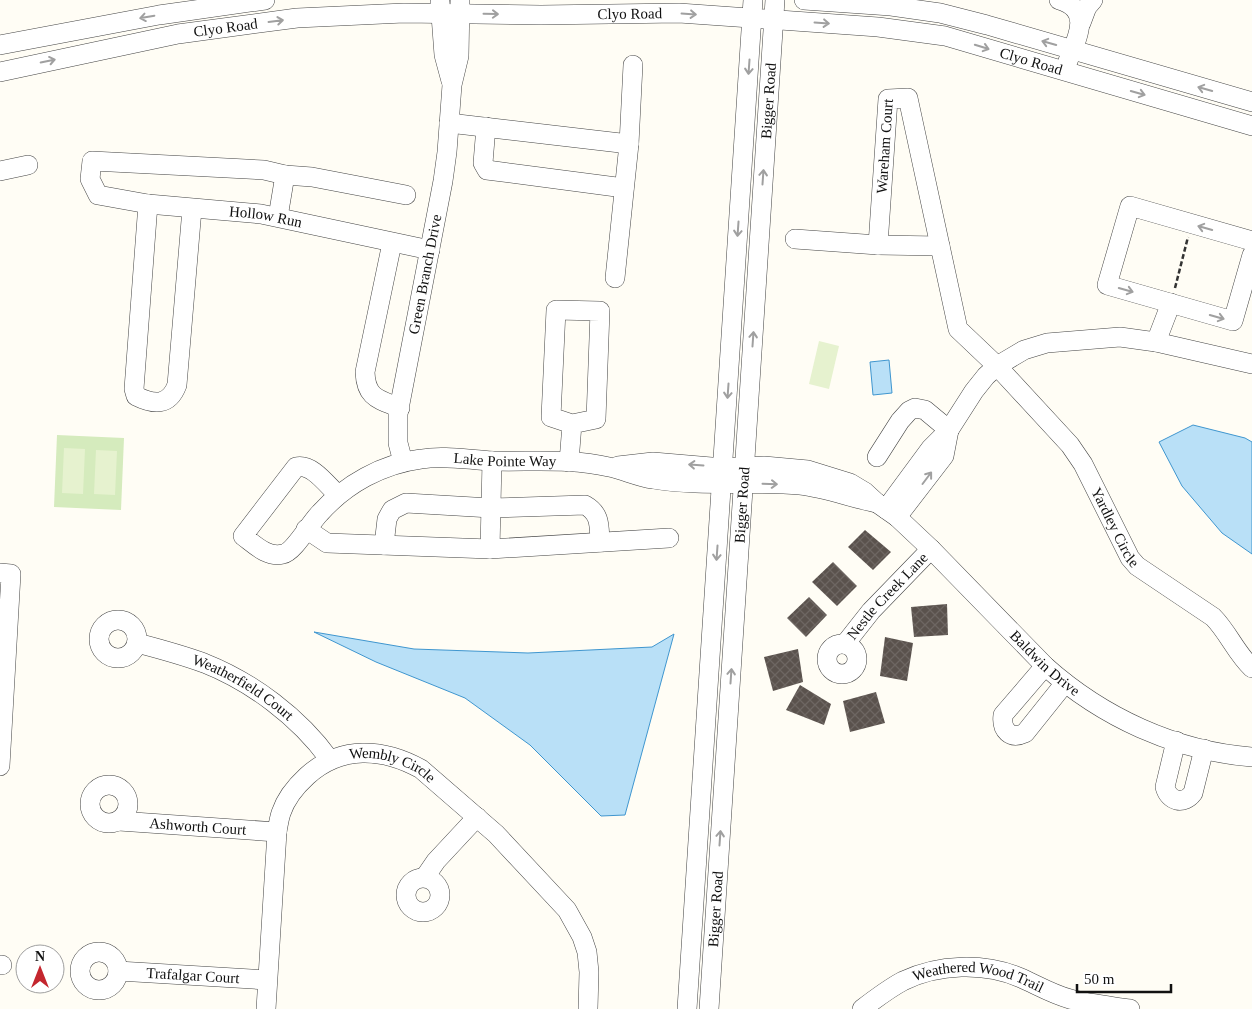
<svg xmlns="http://www.w3.org/2000/svg" width="1252" height="1009" viewBox="0 0 1252 1009" font-family="'Times New Roman',serif">
  <defs>
    <pattern id="building-cross-hatch" width="8" height="8" patternUnits="userSpaceOnUse" patternTransform="scale(1.25)"><rect width="8" height="8" fill="#5a524d"/><path d="M0 0l8 8M0 8l8-8" fill="none" stroke="#6d6662"/></pattern>
  </defs>
  <rect width="100%" height="100%" fill="#fffdf5"/>
  <polygon fill="#d5ebbd" points="57,435 124,438 121,510 54,507"/>
  <g fill="#e6f2cf">
    <polygon points="819,341 839,346 829,389 809,384"/>
    <polygon points="64,448 85,449 83,494 62,493"/>
    <polygon points="96,450 117,451 115,495 94,494"/>
  </g>
  <g fill="#b9e0f7" stroke="#3f96cf">
    <polygon points="889,360 892,393 873,395 870,362"/>
    <polygon points="1193,425 1245,438 1252,442 1252,554 1222,533 1182,486 1159,442"/>
    <polygon points="314,632 414,649 528,653 652,647 674,634 625,815 601,816 530,745 465,698 376,662"/>
  </g>
  <g fill="url(#building-cross-hatch)">
    <polygon points="865,530 891,552 873,570 848,547"/>
    <polygon points="833,562 857,586 837,606 812,582"/>
    <polygon points="809,597 827,615 806,637 787,618"/>
    <polygon points="947,604 948,635 914,637 911,607"/>
    <polygon points="885,637 913,643 907,681 880,676"/>
    <polygon points="798,649 803,682 773,691 764,657"/>
    <polygon points="800,685 831,704 824,725 786,710"/>
    <polygon points="876,692 885,723 850,732 843,701"/>
  </g>
  <g fill="none" stroke-linecap="round" stroke-linejoin="round">
    <defs>
      <g id="minor">
        <polyline points="804,0 891,6 940,13 987,25 1252,102"/>
        <path d="M1059,0c34,10 18,38 9,61"/>
        <polyline points="440,2 444,55 451,81"/>
        <polyline points="1081,23 1087,7 1093,0"/>
        <polyline points="0,45 159,15 265,0"/>
        <path id="s1" d="M0,72l178,-38 119,-16 107,-5 137,2 138,-2 199,14 67,9 307,90"/>
        <polyline points="449,123 629,144"/>
        <polyline points="486,127 483,163 487,170 624,188"/>
        <polyline points="0,171 28,165"/>
        <path id="s2" d="M285,175l-21,-5 -172,-9 -2,18 8,16 50,9 113,10 169,36"/>
        <path d="M148,204l-14,185 2,7c18,9 33,10 41,-11l15,-176"/>
        <polyline points="278,217 285,175 312,177 406,195"/>
        <polyline points="795,239 878,245 940,246"/>
        <polyline points="1252,241 1130,206 1107,285 1233,321 1252,255"/>
        <path d="M392,243l-27,129c1,26 13,27 35,36"/>
        <path id="s3" d="M878,245l10,-146 20,-1 50,231 39,37 73,79 13,19 47,94 7,8 76,51c15,15 23,36 39,51"/>
        <polyline points="615,278 629,144 633,65"/>
        <polyline points="1156,342 1171,303"/>
        <polyline points="877,457 900,421 909,411 915,408 925,410 949,430"/>
        <path id="s4" d="M403,462l-5,-19v-29l45,-233 4,-29 5,-67 7,-29 1,-56"/>
        <polyline points="569,462 572,424 551,417 556,310 600,311 596,419 572,424"/>
        <path id="s5" d="M618,466l35,-4 70,6 41,-2 44,4 42,13 15,9 12,11 20,14 34,32 114,117c57,51 130,85 207,91"/>
        <path id="s6" d="M338,495c-11,-10 -26,-32 -42,-28l-53,69c11,8 24,22 40,18 11,-2 27,-31 37,-41 26,-29 62,-49 101,-54 24,-4 48,1 72,2 38,1 78,-3 116,6 15,3 29,10 44,12 49,8 98,2 147,6 27,3 51,13 77,18"/>
        <polyline points="886,509 931,448 949,430 974,391 986,376 997,366 1024,350 1047,343 1120,337 1156,342 1252,364"/>
        <polyline points="897,517 944,456 949,430"/>
        <polyline points="306,529 327,543 490,549 669,538"/>
        <path d="M384,545l3,-26 5,-9 14,-7 85,5 94,-3c16,9 14,21 15,37"/>
        <polyline points="490,549 492,461"/>
        <polyline points="0,573 11,574 0,766"/>
        <circle cx="118" cy="639" r="19"/>
        <path id="s7" d="M137,643c23,6 45,12 67,20 48,19 95,54 126,97"/>
        <path id="s8" d="M845,644l26,-33 60,-62"/>
        <circle cx="842" cy="659" r="15"/>
        <path d="M1045,666l-42,49c-2,15 7,25 22,18l40,-50"/>
        <path d="M1176,741l-11,46c4,15 19,18 28,6l11,-44"/>
        <circle cx="109" cy="804" r="19"/>
        <path id="s9" d="M119,821l158,11"/>
        <polyline points="425,877 436,861 477,817"/>
        <circle cx="423" cy="895" r="17"/>
        <circle cx="99" cy="971" r="19"/>
        <polyline points="0,965 2,965"/>
        <path id="s10" d="M118,971l149,9"/>
        <path id="s11" d="M266,1009l11,-177c1,-6 2,-13 4,-19 5,-15 15,-27 26,-37 34,-31 76,-28 114,-7l75,65 71,76 15,27 5,15 2,20 -1,37"/>
        <polyline points="687,1009 753,0"/>
        <path id="s12" d="M709,1009l66,-1009"/>
        <path id="s13" d="M862,1009c13,-10 26,-20 41,-28 35,-17 81,-19 118,-3 16,7 31,16 49,21 19,5 40,7 60,10"/>
      </g>
    </defs>
    <use href="#minor" stroke="#444" stroke-width="20"/>
    <polyline stroke="#333" stroke-width="2.5" stroke-dasharray="5 2.5" stroke-linecap="butt" points="1175,288 1188,237"/>
    <use href="#minor" stroke="#fff" stroke-width="19"/>
  </g>
  <defs><path id="oneway-shaft" d="M-6 0H5M1.5-3L5.5 0L1.5 3" fill="none" stroke-width="1.6" stroke-linecap="round" stroke-linejoin="round" transform="scale(1.25)"/></defs>
  <g stroke="#a0a0a0">
    <use href="#oneway-shaft" transform="translate(491 14) rotate(1)"/>
    <use href="#oneway-shaft" transform="translate(689 14) rotate(4)"/>
    <use href="#oneway-shaft" transform="translate(147 17) rotate(170)"/>
    <use href="#oneway-shaft" transform="translate(276 21) rotate(-7)"/>
    <use href="#oneway-shaft" transform="translate(822 23) rotate(4)"/>
    <use href="#oneway-shaft" transform="translate(1049 43) rotate(-164)"/>
    <use href="#oneway-shaft" transform="translate(982 47) rotate(17)"/>
    <use href="#oneway-shaft" transform="translate(48 61) rotate(-12)"/>
    <use href="#oneway-shaft" transform="translate(749 67) rotate(94)"/>
    <use href="#oneway-shaft" transform="translate(1205 89) rotate(-164)"/>
    <use href="#oneway-shaft" transform="translate(1138 93) rotate(16)"/>
    <use href="#oneway-shaft" transform="translate(763 177) rotate(-86)"/>
    <use href="#oneway-shaft" transform="translate(1205 228) rotate(-164)"/>
    <use href="#oneway-shaft" transform="translate(738 229) rotate(94)"/>
    <use href="#oneway-shaft" transform="translate(1126 290) rotate(16)"/>
    <use href="#oneway-shaft" transform="translate(1217 317) rotate(16)"/>
    <use href="#oneway-shaft" transform="translate(753 339) rotate(-86)"/>
    <use href="#oneway-shaft" transform="translate(728 391) rotate(94)"/>
    <use href="#oneway-shaft" transform="translate(696 465) rotate(-176)"/>
    <use href="#oneway-shaft" transform="translate(927 478) rotate(-53)"/>
    <use href="#oneway-shaft" transform="translate(770 484) rotate(2)"/>
    <use href="#oneway-shaft" transform="translate(717 553) rotate(94)"/>
    <use href="#oneway-shaft" transform="translate(731 676) rotate(-86)"/>
    <use href="#oneway-shaft" transform="translate(720 838) rotate(-86)"/>
  </g>
  <g text-anchor="middle" dominant-baseline="central" stroke-width="5" stroke-linejoin="round" paint-order="stroke">
    <g font-size="15" fill="#111" stroke="#fff">
      <text stroke="none"><textPath href="#s1" startOffset="635">Clyo Road</textPath></text>
      <text stroke="none"><textPath href="#s1" startOffset="230">Clyo Road</textPath></text>
      <text stroke="none"><textPath href="#s1" startOffset="1041">Clyo Road</textPath></text>
      <text stroke="none"><textPath href="#s12" startOffset="910">Bigger Road</textPath></text>
      <text stroke="none"><textPath href="#s3" startOffset="99">Wareham Court</textPath></text>
      <text stroke="none"><textPath href="#s2" startOffset="399">Hollow Run</textPath></text>
      <text stroke="none"><textPath href="#s4" startOffset="191">Green Branch Drive</textPath></text>
      <text stroke="none"><textPath href="#s6" startOffset="442">Lake Pointe Way</textPath></text>
      <text stroke="none"><textPath href="#s12" startOffset="505">Bigger Road</textPath></text>
      <text stroke="none"><textPath href="#s3" startOffset="658">Yardley Circle</textPath></text>
      <text stroke="none"><textPath href="#s8" startOffset="64">Nestle Creek Lane</textPath></text>
      <text stroke="none"><textPath href="#s5" startOffset="501">Baldwin Drive</textPath></text>
      <text stroke="none"><textPath href="#s7" startOffset="116">Weatherfield Court</textPath></text>
      <text stroke="none"><textPath href="#s11" startOffset="336">Wembly Circle</textPath></text>
      <text stroke="none"><textPath href="#s9" startOffset="79">Ashworth Court</textPath></text>
      <text stroke="none"><textPath href="#s12" startOffset="100">Bigger Road</textPath></text>
      <text stroke="none"><textPath href="#s10" startOffset="75">Trafalgar Court</textPath></text>
      <text stroke="none"><textPath href="#s13" startOffset="128">Weathered Wood Trail</textPath></text>
    </g>
  </g>
  <g transform="translate(40 969)"><circle r="24" fill="#ffffff" stroke="#a0a0a0"/>
  <path d="M0-4L9 19L0 12L-9 19Z" fill="#c4262e"/>
  <text y="-8" font-size="14" font-weight="bold" text-anchor="middle" fill="#111111">N</text>
  </g>
  <path d="M1077 984v8h94v-8" fill="none" stroke="#111111" stroke-width="2.5"/>
  <text x="1084" y="984" font-size="15" fill="#111111" stroke="#ffffff" stroke-width="4" paint-order="stroke">50 m</text>
</svg>
